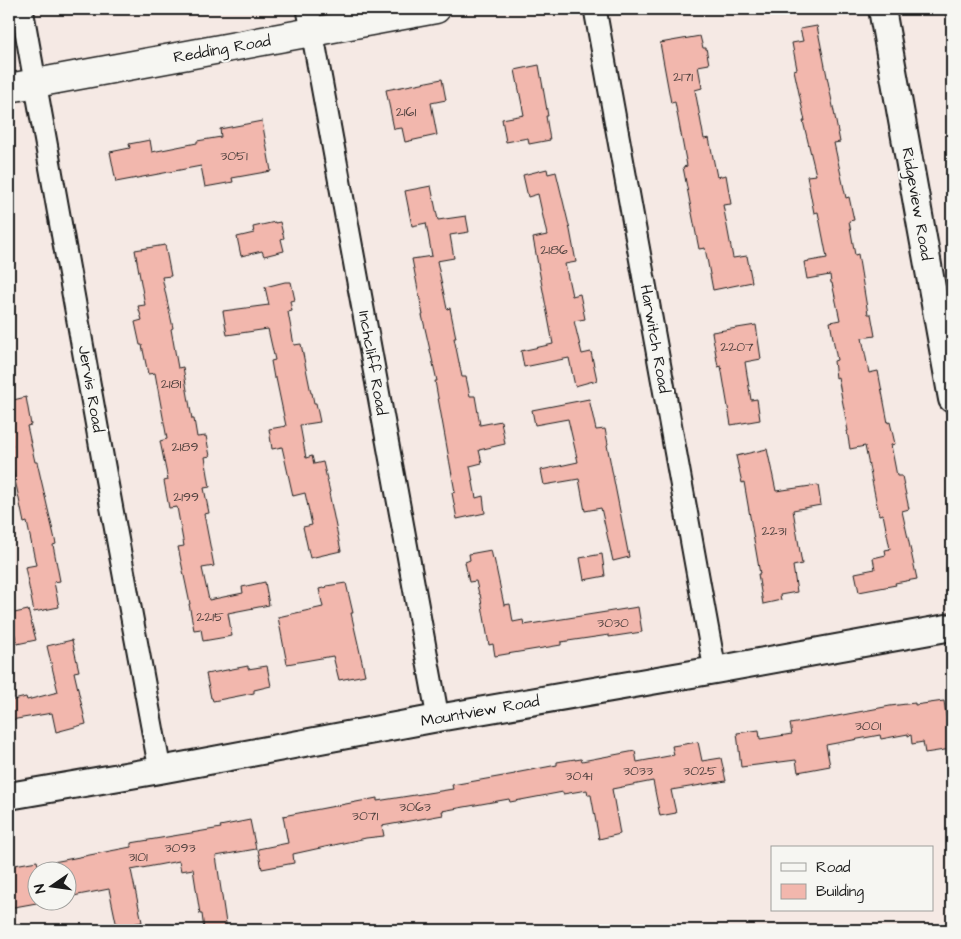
<svg xmlns="http://www.w3.org/2000/svg" width="961" height="939" viewBox="0 0 961 939" font-family="'Architects Daughter',sans-serif">
  <rect width="100%" height="100%" fill="#f5e9e4"/>
  <filter id="ink" filterUnits="userSpaceOnUse"><feTurbulence type="fractalNoise" baseFrequency=".02" numOctaves="2"/><feDisplacementMap in="SourceGraphic" scale="10" xChannelSelector="R" yChannelSelector="G"/><feConvolveMatrix kernelMatrix="1 2 1 2 8 2 1 2 1" color-interpolation-filters="sRGB"/></filter>
  <g filter="url(#ink)">
    <g fill="#f2b7ad" stroke="#1c1c1c">
      <polygon points="817,26 840,142 834,143 846,198 849,197 854,220 849,221 855,255 858,254 868,314 871,314 875,336 862,338 869,373 878,371 888,423 890,422 895,444 891,445 897,476 902,476 909,509 902,511 917,579 895,583 896,585 859,592 855,573 875,569 873,558 886,555 885,550 890,549 883,514 879,515 865,446 850,449 847,431 848,431 838,377 836,378 834,361 837,360 830,322 840,320 832,283 831,283 830,275 807,279 804,262 827,258 818,212 814,213 807,176 816,175 803,121 805,121 794,70 797,69 792,43 803,41 800,29"/>
      <polygon points="700,36 703,48 706,48 709,64 698,66 702,88 695,90 704,139 709,138 717,177 726,175 731,204 723,205 733,258 747,256 752,282 713,290 705,248 699,249 683,167 687,166 675,102 671,103 660,43"/>
      <polygon points="539,65 548,116 546,116 550,140 529,144 528,138 506,142 502,119 524,115 515,70"/>
      <polygon points="442,79 446,100 431,103 437,135 405,142 402,128 394,129 386,90"/>
      <polygon points="262,121 271,171 232,178 233,182 205,187 201,166 116,182 110,152 130,148 129,144 150,140 152,152 197,143 197,141 221,137 220,129"/>
      <polygon points="547,169 548,174 556,172 570,230 576,262 565,264 572,296 580,294 585,319 574,321 582,354 591,352 597,380 575,386 569,358 524,367 521,351 553,344 533,238 547,235 538,194 528,197 523,175"/>
      <polygon points="431,186 438,220 466,216 469,232 450,235 454,258 437,261 447,309 450,308 456,338 454,338 462,377 466,377 470,396 475,396 480,425 501,421 505,444 479,450 482,463 470,466 476,498 483,496 485,513 457,519 452,493 455,492 435,381 437,381 422,315 423,315 412,259 432,256 426,223 412,226 405,191"/>
      <polygon points="275,222 275,223 280,222 284,238 281,239 284,251 264,256 262,251 241,256 237,237 254,233 253,227"/>
      <polygon points="165,245 171,276 162,277 173,328 171,329 178,368 183,367 192,419 194,419 197,437 206,436 210,456 205,457 210,487 204,488 209,513 204,514 214,566 202,568 209,600 243,593 242,587 265,582 269,605 228,613 232,636 203,641 201,629 194,630 189,604 190,604 178,547 184,546 177,507 169,508 164,481 168,480 160,441 167,439 155,373 148,374 142,345 140,345 135,322 142,320 138,306 145,305 135,250"/>
      <polygon points="285,282 291,282 295,300 290,301 292,311 288,312 294,345 301,344 311,393 312,393 314,403 316,403 320,422 300,425 306,458 312,456 314,464 323,462 330,492 329,493 341,551 310,558 303,527 312,525 305,493 293,496 282,447 272,449 269,429 286,426 276,378 274,378 271,361 275,360 268,329 227,335 223,311 269,305 265,287"/>
      <polygon points="756,325 761,359 745,362 751,400 757,399 760,420 731,425 721,366 718,367 712,332"/>
      <polygon points="26,397 31,425 27,426 35,462 37,462 56,544 53,545 60,581 54,582 59,607 34,612 25,567 36,565 27,522 24,523 12,465 13,465 9,447 12,446 9,428 9,401"/>
      <polygon points="589,399 596,430 605,429 608,444 607,445 629,557 613,561 601,508 585,511 579,479 544,485 541,470 578,462 568,419 535,425 532,410"/>
      <polygon points="767,449 776,491 818,485 821,505 793,510 802,564 793,566 797,592 780,595 781,600 763,604 758,574 760,574 744,482 742,483 736,456"/>
      <polygon points="491,550 493,559 494,558 504,605 510,604 513,622 523,620 524,625 638,607 642,632 609,637 609,635 561,642 561,645 495,656 493,644 489,645 480,594 479,594 476,581 469,582 465,562 470,560 469,554"/>
      <polygon points="602,554 605,576 584,580 580,558"/>
      <polygon points="346,583 353,613 351,613 365,675 339,680 333,656 287,664 278,617 323,607 319,589 327,587 326,586"/>
      <polygon points="28,610 36,640 17,644 10,614"/>
      <polygon points="72,640 79,671 74,672 86,724 56,732 52,713 11,720 9,709 9,701 26,697 27,700 58,692 47,646"/>
      <polygon points="248,666 248,669 267,666 271,686 254,690 254,693 213,701 212,698 211,698 206,674"/>
      <polygon points="944,701 951,749 925,753 923,742 912,744 911,735 908,736 908,734 881,739 880,735 826,745 830,766 798,772 796,760 741,767 737,733 759,730 760,739 792,734 790,724 832,717 890,706 915,703 915,705"/>
      <polygon points="698,742 702,761 721,758 726,781 671,790 676,813 660,816 653,781 612,789 620,834 599,839 591,795 588,795 587,790 563,794 563,792 510,802 509,799 442,811 443,815 382,826 384,836 366,838 293,854 294,863 262,869 258,849 288,843 283,816 377,798 377,801 453,789 452,785 515,774 515,773 557,765 557,762 575,759 575,760 581,759 582,761 635,751 637,762 674,755 672,746"/>
      <polygon points="250,820 256,849 216,856 227,930 204,930 202,914 200,914 193,869 181,871 179,861 131,870 142,922 117,927 109,889 68,897 68,872 38,872 38,902 42,902 9,908 9,866 37,861 38,865 131,847 131,843 221,828 220,826"/>
    </g>
    <g fill="none" stroke-linecap="round" stroke-linejoin="round">
      <defs>
        <g id="minor">
          <polyline points="22,9 106,477 160,770"/>
          <polyline points="308,9 438,718"/>
          <polyline points="595,9 715,670"/>
        </g>
        <g id="tertiary">
          <polyline points="882,9 952,399"/>
          <polyline points="9,796 160,770 438,718 715,670 952,627"/>
        </g>
        <polyline id="secondary" points="9,88 436,9"/>
      </defs>
      <use href="#minor" stroke="#1c1c1c" stroke-width="25"/>
      <use href="#tertiary" stroke="#1c1c1c" stroke-width="30"/>
      <use href="#secondary" stroke="#1c1c1c" stroke-width="31"/>
      <use href="#minor" stroke="#f6f6f2" stroke-width="21"/>
      <use href="#tertiary" stroke="#f6f6f2" stroke-width="26"/>
      <use href="#secondary" stroke="#f6f6f2" stroke-width="28"/>
    </g>
  </g>
  <g text-anchor="middle" dominant-baseline="central" stroke-width="4.5" stroke-linejoin="round" paint-order="stroke">
    <g font-size="14" fill="#524340">
      <text x="683" y="77">2171</text>
      <text x="406" y="112">2161</text>
      <text x="234" y="156">3051</text>
      <text x="554" y="250">2186</text>
      <text x="737" y="347">2207</text>
      <text x="171" y="384">2181</text>
      <text x="185" y="447">2189</text>
      <text x="186" y="497">2199</text>
      <text x="774" y="531">2231</text>
      <text x="210" y="617">2215</text>
      <text x="613" y="623">3030</text>
      <text x="868" y="726">3001</text>
      <text x="638" y="771">3033</text>
      <text x="700" y="771">3025</text>
      <text x="579" y="776">3041</text>
      <text x="415" y="807">3063</text>
      <text x="365" y="816">3071</text>
      <text x="180" y="848">3093</text>
      <text x="138" y="857">3101</text>
    </g>
    <g font-size="16" fill="#1c1c1c" stroke="#f6f6f2">
      <text transform="translate(222 49) rotate(-10)">Redding Road</text>
      <text transform="translate(917 204) rotate(80)">Ridgeview Road</text>
      <text transform="translate(655 339) rotate(80)">Harwitch Road</text>
      <text transform="translate(373 363) rotate(80)">Inchcliff Road</text>
      <text transform="translate(91 389) rotate(80)">Jervis Road</text>
      <text transform="translate(480 711) rotate(-10)">Mountview Road</text>
    </g>
  </g>
  <rect width="961" height="939" fill="none" stroke="#f6f6f2" stroke-width="30"/>
  <rect x="15" y="15" width="931" height="909" fill="none" stroke="#1c1c1c" stroke-width="2" filter="url(#ink)"/>
  <rect x="771" y="846" width="162" height="65" fill="#f6f6f2" stroke="#9f9f9c"/>
  <rect x="781" y="863" width="25" height="8" fill="#f6f6f2" stroke="#9f9f9c"/>
  <text x="816" y="872" font-size="15" fill="#1c1c1c">Road</text>
  <rect x="781" y="884" width="25" height="15" fill="#f2b7ad" stroke="#9f9f9c"/>
  <text x="816" y="896" font-size="15" fill="#1c1c1c">Building</text>
  <g transform="translate(52 886) rotate(257)"><circle r="24" fill="#f6f6f2" stroke="#9f9f9c"/>
  <path d="M0-4L9 19L0 12L-9 19Z" fill="#1c1c1c"/>
  <text y="-8" font-size="14" font-weight="bold" text-anchor="middle" fill="#1c1c1c">N</text>
  </g>
</svg>
